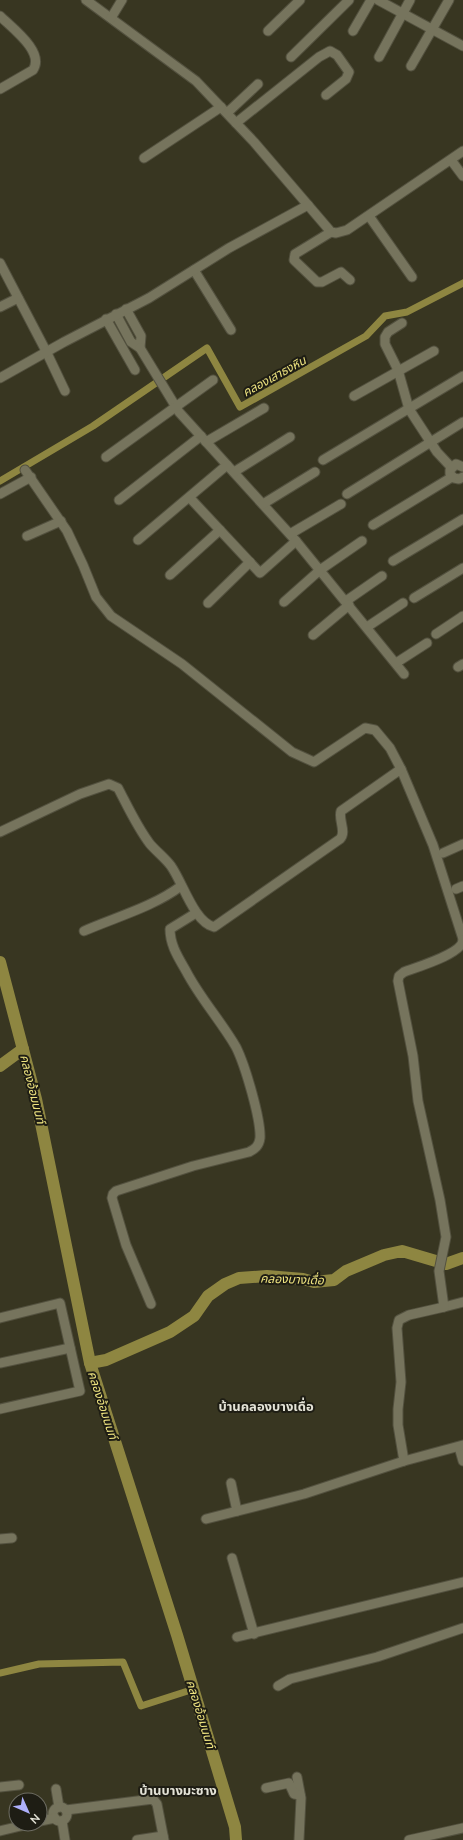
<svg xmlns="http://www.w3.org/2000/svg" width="463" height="1840" viewBox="0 0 463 1840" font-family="Mulish,'Noto Sans Thai',sans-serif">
  <rect width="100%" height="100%" fill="#383621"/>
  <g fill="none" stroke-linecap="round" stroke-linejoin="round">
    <g stroke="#8e8641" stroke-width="7">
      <polyline points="0,481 93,426 207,348 240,407 366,336 385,316 407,312 463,283"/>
      <polyline points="0,1673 39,1664 123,1662 141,1706 194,1689"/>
    </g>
    <g stroke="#8e8641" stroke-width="12">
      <polyline points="0,962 36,1099 90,1363 177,1635 235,1827 236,1840"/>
      <polyline points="0,1066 23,1049"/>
      <polyline points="90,1363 106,1360 170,1332 194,1316 208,1296 225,1284 239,1278 267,1276 303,1279 314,1282 334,1280 346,1271 384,1255 402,1251 446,1264 463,1258"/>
    </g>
    <defs>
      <g id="minor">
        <polyline points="86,0 196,81 254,142 331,232 336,233 347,230 463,151"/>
        <polyline points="378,0 463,46"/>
        <path d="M0,16c12,12 45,36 33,54l-33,19"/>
        <polyline points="111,18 122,0"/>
        <polyline points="268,31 300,0"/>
        <polyline points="353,31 371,0"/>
        <polyline points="291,57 349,0"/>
        <polyline points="379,57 410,0"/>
        <polyline points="411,66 449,0"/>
        <polyline points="227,113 258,84"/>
        <polyline points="236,123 319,57 330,51 337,55 349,72 346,79 326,95"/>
        <polyline points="144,158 221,107"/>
        <polyline points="451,160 463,176"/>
        <polyline points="369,216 412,277"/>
        <polyline points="331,232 295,254 294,260 317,282 322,282 341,272 350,280"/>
        <polyline points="0,263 46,351 65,391"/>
        <polyline points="194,270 231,330"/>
        <polyline points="0,307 18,298"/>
        <polyline points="116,314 131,342 140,348 141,336 126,309"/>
        <polyline points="106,319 135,370"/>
        <polyline points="402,323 388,332 385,337 385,344 398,370 409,409 437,452 451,467"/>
        <polyline points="140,348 179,412 296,541 404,674"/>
        <polyline points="0,378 64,342 149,298 229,248 308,205"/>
        <polyline points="354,396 434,351"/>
        <polyline points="206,442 264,408"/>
        <polyline points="106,457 213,380"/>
        <polyline points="323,460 463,376"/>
        <polyline points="463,467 456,464 450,470 450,474 454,478 459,479 463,477"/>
        <polyline points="25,470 67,531 83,565 96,597 111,616 182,664 292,752 314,762 365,728 375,730 390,748 401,769 433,845 463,939"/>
        <polyline points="234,472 290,437"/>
        <polyline points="0,494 31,477"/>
        <polyline points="347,494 463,422"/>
        <polyline points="190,498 260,573 296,541"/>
        <polyline points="119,500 201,436"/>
        <polyline points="263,504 315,472"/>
        <polyline points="373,525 452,477"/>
        <polyline points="290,534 341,504"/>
        <polyline points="27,536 61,521"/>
        <polyline points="138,540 227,465"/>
        <polyline points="393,561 463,519"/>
        <polyline points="170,575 220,530"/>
        <polyline points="414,598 463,568"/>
        <polyline points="346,601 382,576"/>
        <polyline points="284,602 320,570 362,541"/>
        <polyline points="208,603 250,562"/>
        <polyline points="367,627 403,603"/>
        <polyline points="436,634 463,616"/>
        <polyline points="313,635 349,605"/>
        <polyline points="396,663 427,643"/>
        <polyline points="458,667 463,664"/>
        <path d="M0,832l80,-38 29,-10 9,4c10,19 19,39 32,56 7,8 15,14 21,22 12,17 23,56 43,61l126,-88c7,-7 -2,-19 1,-28l60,-42"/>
        <polyline points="443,853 463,844"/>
        <polyline points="456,889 463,886"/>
        <path d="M84,931c32,-14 69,-24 97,-45"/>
        <path d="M151,1304l-25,-59 -14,-47 1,-4 3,-3 77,-25 56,-14c6,-3 10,-6 11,-14 1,-19 -15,-73 -24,-91 -15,-26 -36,-49 -50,-76 -8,-14 -16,-26 -16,-42l26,-16"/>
        <polyline points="444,1307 463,1302"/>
        <polyline points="0,1318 60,1303 80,1391 0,1409"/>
        <polyline points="0,1363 70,1348"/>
        <polyline points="459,1447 463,1461"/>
        <path d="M404,1461l-6,-36v-16l3,-27 -4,-54 2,-8 10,-5 35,-8 -5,-36 7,-34 -6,-37 -22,-99 -5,-45 -15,-75 1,-5 5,-4c13,-5 58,-18 59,-32"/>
        <polyline points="231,1483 237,1511"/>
        <polyline points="206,1519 304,1494 404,1461 463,1445"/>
        <polyline points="0,1539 12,1538"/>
        <polyline points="232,1558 254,1634"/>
        <polyline points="237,1637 463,1582"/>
        <polyline points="278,1686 290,1679 377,1657 463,1628"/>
        <polyline points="297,1777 301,1798 299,1840"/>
        <polyline points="0,1787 19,1785"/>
        <polyline points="266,1788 289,1783 294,1794 300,1795"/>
        <polyline points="56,1789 59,1807"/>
        <circle cx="60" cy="1814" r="7"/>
        <polyline points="66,1810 153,1799 157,1804 164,1840"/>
        <polyline points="40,1821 55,1818"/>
        <polyline points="62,1821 65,1840"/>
        <polyline points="0,1831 29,1824"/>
        <polyline points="137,1840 163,1836"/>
        <polyline points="409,1840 463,1828"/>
      </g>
    </defs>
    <use href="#minor" stroke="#53513f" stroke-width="11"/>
    <use href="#minor" stroke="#76745d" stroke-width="9"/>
  </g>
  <g text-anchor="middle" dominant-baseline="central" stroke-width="4" stroke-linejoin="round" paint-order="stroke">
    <g font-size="12" font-style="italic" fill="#efe480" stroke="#1e1d14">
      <text transform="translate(274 376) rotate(-29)">คลองเสาธงหิน</text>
      <text transform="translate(33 1089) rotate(76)">คลองอ้อมนนท์</text>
      <text transform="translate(292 1279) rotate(2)">คลองบางเดื่อ</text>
      <text transform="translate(103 1405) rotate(72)">คลองอ้อมนนท์</text>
      <text transform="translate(201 1714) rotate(73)">คลองอ้อมนนท์</text>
    </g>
    <g font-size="13" font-weight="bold" fill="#e4e3d7" stroke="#1e1d14">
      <text x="266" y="1406">บ้านคลองบางเดื่อ</text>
      <text x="178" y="1790">บ้านบางมะซาง</text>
    </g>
  </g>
  <g transform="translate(28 1812) rotate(135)"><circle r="19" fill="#1e1d14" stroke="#6d6c62"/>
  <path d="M0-3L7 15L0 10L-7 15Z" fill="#adaffb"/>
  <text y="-6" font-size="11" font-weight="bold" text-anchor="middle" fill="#e4e3d7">N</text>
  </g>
</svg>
